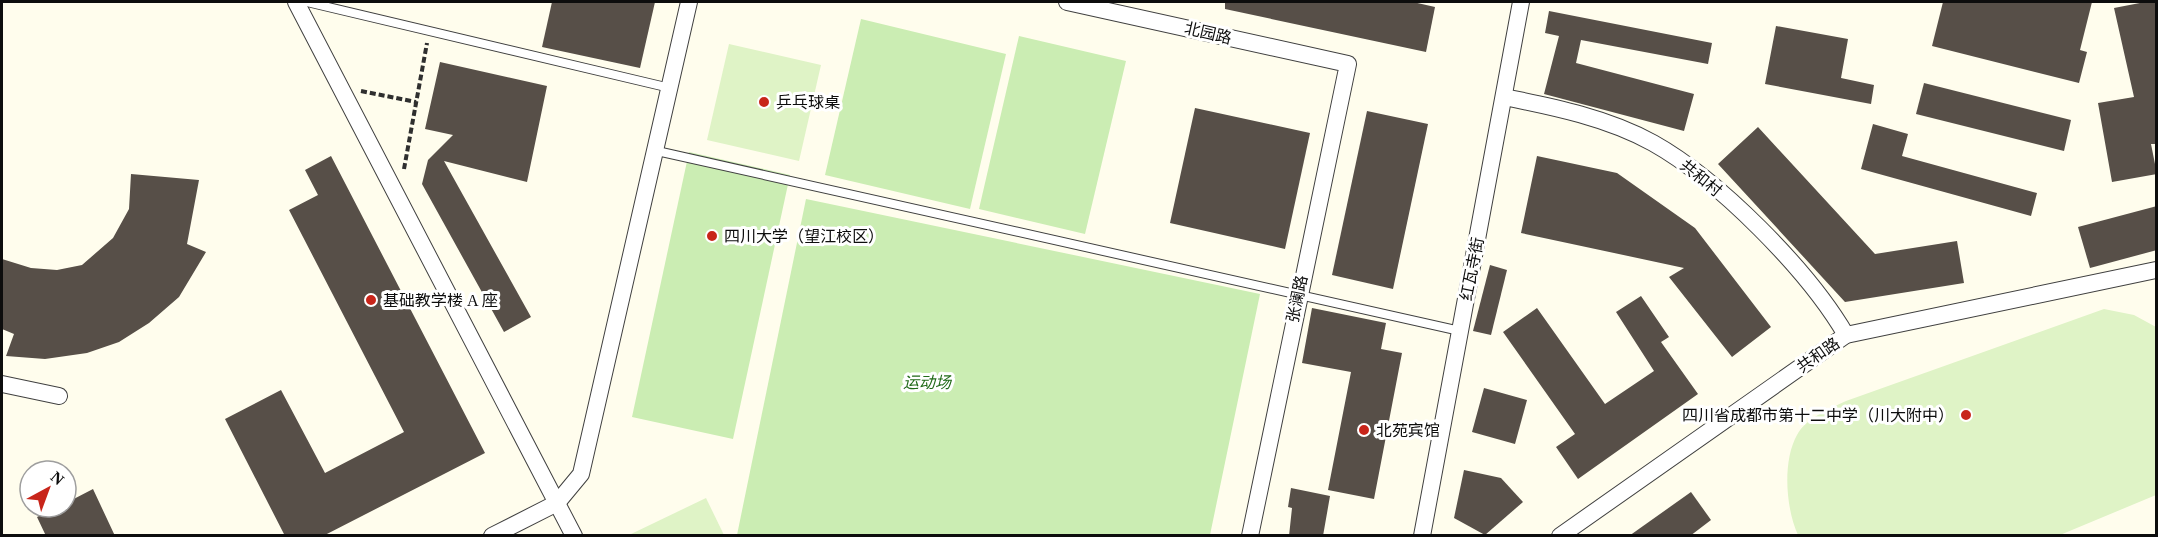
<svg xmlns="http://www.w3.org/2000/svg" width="2158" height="537" viewBox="0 0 2158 537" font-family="'Times New Roman','Noto Sans SC',serif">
  <rect width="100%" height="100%" fill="#fffded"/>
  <g fill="#cbedb3">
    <polygon points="861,19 1006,54 970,209 825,175"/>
    <polygon points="1019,36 1126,61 1085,234 979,209"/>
    <polygon points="689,152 790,175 733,439 632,417"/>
    <polygon points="806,199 1260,294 1210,535 737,535"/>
  </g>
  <g fill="#dff3c6">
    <polygon points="729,44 821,65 799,161 707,140"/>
    <path d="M2104,309l30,6 22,12v168l-96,40h-262c-12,-26 -16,-73 -1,-100 9,-17 32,-26 49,-34z"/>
    <polygon points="706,498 724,535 629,535"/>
  </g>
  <g fill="#574f48">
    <polygon points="552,2 655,2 640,68 542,47"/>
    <polygon points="1225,2 1413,2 1435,7 1426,52 1225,9"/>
    <polygon points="1943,2 2092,2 2080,50 2087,52 2079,83 1932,46"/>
    <polygon points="2145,2 2157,2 2157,144 2151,144 2157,174 2112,182 2098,103 2134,97 2114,8"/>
    <polygon points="1549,11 1712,43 1708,64 1581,40 1576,63 1694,94 1684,131 1544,94 1559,36 1545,33"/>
    <polygon points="1776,26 1848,39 1841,78 1874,85 1871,104 1765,84"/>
    <polygon points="440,62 547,86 527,182 444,161 531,317 504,332 422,184 428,160 453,135 425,129"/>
    <polygon points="1924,83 2071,120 2064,151 1916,114"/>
    <polygon points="1195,108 1310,133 1285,249 1170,223"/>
    <polygon points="1367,111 1428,124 1393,289 1332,275"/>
    <polygon points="1873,124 1908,134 1902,156 2037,193 2031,216 1861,169"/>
    <polygon points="1758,127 1875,254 1957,241 1964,283 1845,302 1718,164"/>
    <polygon points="331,156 485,453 323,536 285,536 225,419 281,390 325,473 404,432 289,210 318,195 305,170"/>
    <polygon points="1537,156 1617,173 1695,228 1771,327 1732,357 1669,277 1684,268 1521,233"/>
    <polygon points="131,174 199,180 187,244 206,252 179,297 149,323 119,342 87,353 45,359 6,356 14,334 2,329 2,259 31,268 57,270 82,265 113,238 129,209"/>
    <polygon points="2157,206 2157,250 2090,268 2078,227"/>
    <polygon points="1490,265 1507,270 1491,335 1473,331"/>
    <polygon points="1641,296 1669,337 1661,342 1698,394 1578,479 1556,447 1575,434 1503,332 1537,308 1605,404 1654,371 1616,312"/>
    <polygon points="1312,308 1386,323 1381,349 1402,353 1374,499 1328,490 1351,372 1302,363"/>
    <polygon points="1484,388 1527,400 1515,444 1472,432"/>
    <polygon points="1464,470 1501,478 1523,502 1485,535 1454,518"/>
    <polygon points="1291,488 1330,496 1323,536 1289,536 1292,508 1288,507"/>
    <polygon points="93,489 115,536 46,536 37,517 57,507 66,507 66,503"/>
    <polygon points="1691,492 1711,520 1690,536 1629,536"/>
  </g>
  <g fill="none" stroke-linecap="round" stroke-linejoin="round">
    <defs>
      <g id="service">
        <polyline points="307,2 670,88"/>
        <polyline points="657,151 1460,331"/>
      </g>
      <g id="minor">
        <polyline points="296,2 574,536"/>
        <polyline points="1067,2 1348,64 1250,536"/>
        <path d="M1504,97c50,10 104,21 149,46 66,37 155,127 193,192"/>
        <polyline points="2,384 59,396"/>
        <polyline points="492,536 557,503 581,474 689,2"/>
        <polyline points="1422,536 1521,2"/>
        <polyline points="1560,536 1846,335 2156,270"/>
      </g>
    </defs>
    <use href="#service" stroke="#404040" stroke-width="10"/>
    <use href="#minor" stroke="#404040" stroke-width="18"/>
    <g stroke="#2f2f2f" stroke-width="4" stroke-dasharray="6 3" stroke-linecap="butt">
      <polyline points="361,91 416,102"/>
      <polyline points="404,169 427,43"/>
    </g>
    <use href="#service" stroke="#fff" stroke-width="8"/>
    <use href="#minor" stroke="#fff" stroke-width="16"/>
  </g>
  <g fill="#c8251a" stroke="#fff" stroke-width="2">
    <circle cx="764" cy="102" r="6"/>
    <circle cx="712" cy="236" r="6"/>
    <circle cx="371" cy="300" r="6"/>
    <circle cx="1966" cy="415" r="6"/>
    <circle cx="1364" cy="430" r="6"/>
  </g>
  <g text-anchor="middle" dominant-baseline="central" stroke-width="6" stroke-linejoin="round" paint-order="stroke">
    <g font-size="16" fill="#0d0d0d" stroke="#fff">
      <text transform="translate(1208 33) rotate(13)">北园路</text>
      <text transform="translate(1701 178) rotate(39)">共和村</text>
      <text transform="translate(1472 269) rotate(-79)">红瓦寺街</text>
      <text transform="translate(1297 299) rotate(-78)">张澜路</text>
      <text transform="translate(1818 355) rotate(-35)">共和路</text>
    </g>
    <g font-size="16" fill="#0d0d0d" stroke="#fff" text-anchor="start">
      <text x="776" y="102">乒乓球桌</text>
      <text x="724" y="236">四川大学（望江校区）</text>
      <text x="383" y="300">基础教学楼 A 座</text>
      <text x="1954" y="415" text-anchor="end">四川省成都市第十二中学（川大附中）</text>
      <text x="1376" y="430">北苑宾馆</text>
    </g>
    <g font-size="16" font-style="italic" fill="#206a18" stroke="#fff">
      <text x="927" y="382">运动场</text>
    </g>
  </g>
  <rect width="2158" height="537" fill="none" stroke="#0d0d0d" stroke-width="6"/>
  <g transform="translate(48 489) rotate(41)"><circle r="28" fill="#ffffff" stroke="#9e9e9e" stroke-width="1.5"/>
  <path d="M0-4.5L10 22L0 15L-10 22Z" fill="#c8251a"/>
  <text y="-9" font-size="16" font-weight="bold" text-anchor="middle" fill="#0d0d0d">N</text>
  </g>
</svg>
